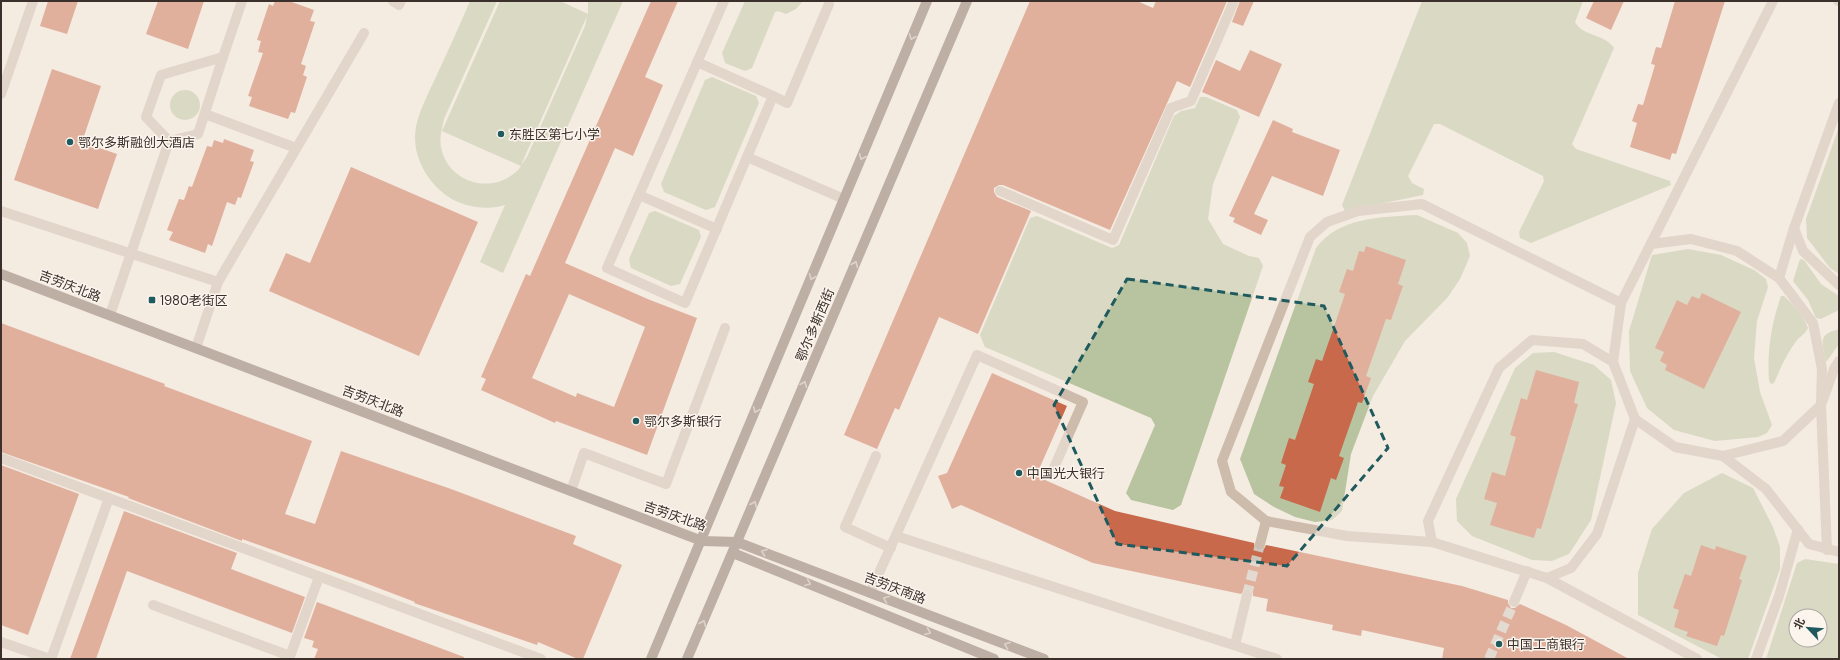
<svg xmlns="http://www.w3.org/2000/svg" width="1840" height="660" viewBox="0 0 1840 660" font-family="'DM Sans','Noto Sans SC',sans-serif">
  <rect width="100%" height="100%" fill="#f4ebe1"/>
  <g fill="#b8c4a0" fill-rule="evenodd">
    <path d="M470,1h27l-53,118c-2,10 -5,19 -3,28 5,28 34,43 60,34 7,-3 16,-8 20,-15l-79,-35 58,-130h60l28,13v-13h35l-120,272 -23,-11 25,-57c-18,6 -42,2 -58,-9 -21,-15 -36,-42 -31,-69 3,-16 12,-33 19,-48 12,-26 24,-52 35,-78zM587,16l-2,10 -58,131 -6,8z"/>
    <polygon points="745,1 803,1 796,9 786,14 778,11 775,12 752,68 745,71 725,63 722,53"/>
    <path d="M1422,1h161l-8,21c7,14 30,12 39,26l-42,96 4,5 94,32 1,4 -140,58 -11,-5 -1,-6 25,-51 -1,-5 -103,-52h-6l-26,52 4,7 12,6 -1,6 -78,16 -3,-6z"/>
    <polygon points="712,77 756,96 759,103 715,207 706,210 664,192 661,184 705,80"/>
    <circle cx="185" cy="105" r="15"/>
    <polygon points="1200,97 1206,97 1237,110 1240,117 1213,184 1208,219 1223,244 1249,256 1259,258 1263,266 1181,505 1173,510 1131,500 1126,493 1155,425 1151,418 985,347 980,335 1030,218 1037,216 1112,248 1119,245 1174,116 1181,111 1195,108"/>
    <polygon points="1839,127 1839,274 1830,268 1807,238 1806,219"/>
    <polygon points="655,211 699,230 701,237 680,284 671,286 631,268 629,259 649,213"/>
    <path d="M1417,215l41,18 9,10 3,13 -10,23 -12,18 -43,44 -32,55 -22,58 -9,57 -10,9 -17,2 -20,-5 -21,-10 -20,-13 -14,-35 76,-211c23,-31 65,-31 101,-33z"/>
    <polygon points="1688,249 1721,255 1754,270 1766,279 1768,287 1757,321 1754,358 1760,392 1772,425 1767,433 1758,437 1715,441 1674,430 1647,408 1630,371 1629,331 1652,255"/>
    <polygon points="1800,259 1804,260 1821,284 1839,296 1839,310 1821,319 1816,318 1808,300 1793,281"/>
    <path d="M1781,296h3c10,9 19,19 24,32 -3,6 -7,8 -11,12 -10,13 -17,29 -23,43l-3,1 -2,-3c-2,-30 2,-56 12,-85z"/>
    <path d="M1839,329v15l-12,17h-2c-2,-20 -8,-26 14,-32z"/>
    <polygon points="1554,352 1594,365 1611,380 1616,403 1591,520 1569,554 1552,561 1532,560 1472,536 1457,521 1456,499 1515,368 1533,353"/>
    <polygon points="1722,473 1753,488 1773,527 1780,547 1780,569 1748,659 1722,659 1638,615 1638,573 1652,529 1684,493"/>
    <path d="M1805,559l34,5v95h-73l31,-96zM1796,616h24v24h-24z"/>
  </g>
  <g fill="#c8694b" fill-rule="evenodd">
    <polygon points="48,1 78,1 67,34 40,26"/>
    <polygon points="158,1 204,1 188,49 146,34"/>
    <polygon points="275,1 289,1 314,10 310,21 315,22 301,64 306,66 303,75 307,77 295,113 291,112 288,119 249,106 252,97 248,96 263,53 258,52 261,41 257,40 269,4 273,6"/>
    <path d="M651,1h27l-33,76 18,8 -30,71 -18,-8 -50,115 85,37 47,18 -50,137 -91,-34 -1,2 -74,-33 5,-11 -5,-2 45,-103 4,2zM569,294l76,33 -31,80 -37,-14 -1,4 -44,-19z"/>
    <polygon points="1030,1 1137,1 1153,8 1156,1 1227,1 1190,87 1177,81 1110,230 1003,185 999,185 994,188 994,192 997,197 1031,211 978,334 939,317 899,410 895,408 877,449 844,435"/>
    <polygon points="1240,1 1254,1 1243,26 1232,22"/>
    <polygon points="1594,1 1624,1 1611,30 1586,18"/>
    <polygon points="1675,1 1725,1 1676,154 1672,153 1670,160 1630,147 1637,123 1632,121 1638,104 1643,105 1655,65 1651,64 1656,47 1661,48"/>
    <polygon points="1250,50 1282,64 1259,117 1202,92 1216,60 1240,71"/>
    <polygon points="52,69 101,86 82,142 117,154 98,209 14,180"/>
    <polygon points="1273,120 1293,129 1292,132 1340,150 1323,196 1272,176 1254,214 1268,220 1261,235 1233,222 1235,218 1229,216"/>
    <polygon points="224,139 254,150 250,161 254,162 241,198 238,197 235,205 227,202 212,246 208,244 205,253 169,240 173,232 167,230 179,199 184,200 189,186 192,187 207,146 212,147 214,140 223,143"/>
    <polygon points="351,167 478,222 419,356 269,291 286,253 310,263"/>
    <polygon points="1366,246 1406,260 1398,284 1403,286 1391,320 1386,319 1366,376 1371,378 1362,403 1358,402 1339,456 1344,458 1336,480 1331,478 1320,512 1280,498 1284,487 1279,486 1286,465 1281,463 1289,438 1295,440 1314,384 1308,382 1316,359 1322,361 1336,321 1345,294 1339,292 1347,269 1353,271 1359,251 1364,252"/>
    <polygon points="1702,293 1741,312 1704,389 1665,370 1667,365 1660,361 1664,352 1655,348 1677,300 1687,305 1692,296 1699,299"/>
    <polygon points="1,323 165,384 164,386 312,441 285,514 315,524 341,451 451,489 576,536 573,544 622,565 583,659 578,659 538,642 537,645 414,603 415,602 360,581 242,539 242,541 128,498 129,497 1,452"/>
    <polygon points="1536,370 1579,382 1574,403 1578,404 1541,529 1537,528 1534,538 1490,525 1497,503 1484,499 1492,472 1505,476 1516,437 1510,435 1521,398 1527,400"/>
    <polygon points="992,373 1067,406 1036,476 1115,511 1254,543 1255,548 1259,550 1264,549 1266,545 1462,586 1508,600 1508,603 1511,608 1515,608 1520,604 1566,625 1629,659 1442,659 1444,648 1362,630 1361,636 1332,630 1333,625 1266,611 1268,599 1253,596 1253,593 1249,589 1245,589 1241,594 1093,563 961,505 952,509 938,476 947,473"/>
    <polygon points="1,465 79,494 28,635 1,625"/>
    <polygon points="124,511 237,553 231,569 305,597 292,633 127,571 96,659 70,659"/>
    <polygon points="1701,545 1715,550 1716,546 1747,556 1739,579 1742,580 1724,636 1721,635 1717,646 1686,636 1688,632 1674,627 1679,610 1673,608 1685,574 1691,576"/>
    <polygon points="317,602 464,657 464,659 314,659 318,649 312,647 314,641 304,638"/>
  </g>
  <g fill="none" stroke-linecap="round" stroke-linejoin="round">
    <g stroke="#cfc6bd" stroke-width="10" stroke-dasharray="10 5" stroke-linecap="butt">
      <polyline points="1247,595 1260,544"/>
      <polyline points="1489,659 1514,602"/>
    </g>
    <g stroke="#cdbbac" stroke-width="10">
      <polyline points="393,1 399,5 401,1"/>
      <polyline points="724,1 607,268 685,303 747,157"/>
      <polyline points="1838,1 1839,1"/>
      <polyline points="829,4 787,103 773,96 747,157 844,199"/>
      <polyline points="697,62 773,96"/>
      <polyline points="1,94 33,1"/>
      <polyline points="205,114 296,148"/>
      <polyline points="169,141 198,134 223,57"/>
      <polyline points="1000,191 1113,240 1171,108 1191,101 1234,1"/>
      <polyline points="639,195 717,229"/>
      <polyline points="1,211 218,282"/>
      <polyline points="1794,228 1803,251 1839,285"/>
      <polyline points="1651,244 1691,239 1737,251 1779,278 1813,323 1822,369 1821,405 1783,441 1723,456 1675,447 1635,419 1613,362 1621,303 1773,1"/>
      <polyline points="1779,278 1794,228 1839,103"/>
      <polyline points="1621,303 1422,204 1358,211 1327,222 1310,237 1222,461 1231,492 1266,521 1347,536 1432,542 1547,578 1697,659"/>
      <polyline points="110,315 169,141 146,117 161,75 223,57 242,1"/>
      <polyline points="196,348 218,282 364,33"/>
      <polyline points="876,456 845,527 891,548"/>
      <polyline points="1723,456 1766,489 1809,544 1839,552"/>
      <polyline points="1,458 541,659"/>
      <polyline points="571,491 584,453 666,484 725,328"/>
      <polyline points="896,536 1277,659"/>
      <polyline points="1432,542 1428,521 1499,368 1532,340 1583,344 1613,362"/>
      <polyline points="1260,544 1266,521"/>
      <polyline points="1827,550 1821,405 1834,369 1839,361"/>
      <polyline points="1547,578 1571,568 1597,534 1635,419"/>
      <polyline points="870,593 977,355 1083,402 1053,470"/>
      <polyline points="1514,602 1527,571"/>
      <polyline points="153,605 290,656"/>
      <polyline points="1,642 50,659"/>
      <polyline points="1235,645 1247,595"/>
      <polyline points="51,659 109,498"/>
      <polyline points="289,659 319,577"/>
      <polyline points="1756,659 1779,596 1798,529"/>
    </g>
    <g stroke="#7d675c" stroke-width="10">
      <polyline points="1,274 702,541 737,542 1044,659"/>
      <polyline points="733,553 994,659"/>
      <polyline points="651,659 927,1"/>
      <polyline points="687,659 967,1"/>
    </g>
  </g>
  <defs><path id="oneway-chevron" d="M-2-3.5L2.5 0L-2 3.5" fill="none" stroke-width="1.6" stroke-linecap="round" stroke-linejoin="round"/></defs>
  <g stroke="#c2b5ac">
    <use href="#oneway-chevron" transform="translate(912 37) rotate(113)"/>
    <use href="#oneway-chevron" transform="translate(862 157) rotate(113)"/>
    <use href="#oneway-chevron" transform="translate(855 264) rotate(-67)"/>
    <use href="#oneway-chevron" transform="translate(812 277) rotate(113)"/>
    <use href="#oneway-chevron" transform="translate(804 384) rotate(-67)"/>
    <use href="#oneway-chevron" transform="translate(756 410) rotate(113)"/>
    <use href="#oneway-chevron" transform="translate(754 504) rotate(-67)"/>
    <use href="#oneway-chevron" transform="translate(764 552) rotate(-159)"/>
    <use href="#oneway-chevron" transform="translate(808 583) rotate(22)"/>
    <use href="#oneway-chevron" transform="translate(886 599) rotate(-159)"/>
    <use href="#oneway-chevron" transform="translate(703 623) rotate(-67)"/>
    <use href="#oneway-chevron" transform="translate(928 632) rotate(22)"/>
    <use href="#oneway-chevron" transform="translate(1007 645) rotate(-159)"/>
  </g>
  <path d="M0 0H1840V660H0ZM1127,279l197,27 64,142 -101,118 -170,-22 -63,-139z" fill="#f4ebe1" fill-opacity=".55" fill-rule="evenodd"/>
  <path fill="none" stroke="#1f5a5e" stroke-width="3" stroke-dasharray="8 5" stroke-linejoin="round" d="M1127,279l197,27 64,142 -101,118 -170,-22 -63,-139z"/>
  <g fill="#1f5a5e" stroke="#fbf5ee" stroke-width="1.5">
    <circle cx="501" cy="134" r="4"/>
    <circle cx="70" cy="142" r="4"/>
    <rect x="148" y="296" width="8" height="8" rx="2"/>
    <circle cx="636" cy="421" r="4"/>
    <circle cx="1019" cy="473" r="4"/>
    <circle cx="1499" cy="644" r="4"/>
  </g>
  <g text-anchor="middle" dominant-baseline="central" stroke-width="3" stroke-linejoin="round" paint-order="stroke">
    <g font-size="13" fill="#3b302b" stroke="#fbf5ee" text-anchor="start">
      <text x="509" y="134">东胜区第七小学</text>
      <text x="78" y="142">鄂尔多斯融创大酒店</text>
      <text x="160" y="300">1980老街区</text>
      <text x="644" y="421">鄂尔多斯银行</text>
      <text x="1027" y="473">中国光大银行</text>
      <text x="1507" y="644">中国工商银行</text>
    </g>
    <g font-size="13" fill="#3b302b" stroke="#fbf5ee">
      <text transform="translate(70 286) rotate(21)">吉劳庆北路</text>
      <text transform="translate(815 325) rotate(-67)">鄂尔多斯西街</text>
      <text transform="translate(373 401) rotate(21)">吉劳庆北路</text>
      <text transform="translate(675 516) rotate(19)">吉劳庆北路</text>
      <text transform="translate(895 588) rotate(21)">吉劳庆南路</text>
    </g>
  </g>
  <rect width="1840" height="660" fill="none" stroke="#3b302b" stroke-width="4"/>
  <g transform="translate(1808 628) rotate(296)"><circle r="19" fill="#fbf5ee" stroke="#aea6a0"/>
  <path d="M0-3L7 15L0 10L-7 15Z" fill="#1f5a5e"/>
  <text y="-6" font-size="11" font-weight="bold" text-anchor="middle" fill="#3b302b">北</text>
  </g>
</svg>
